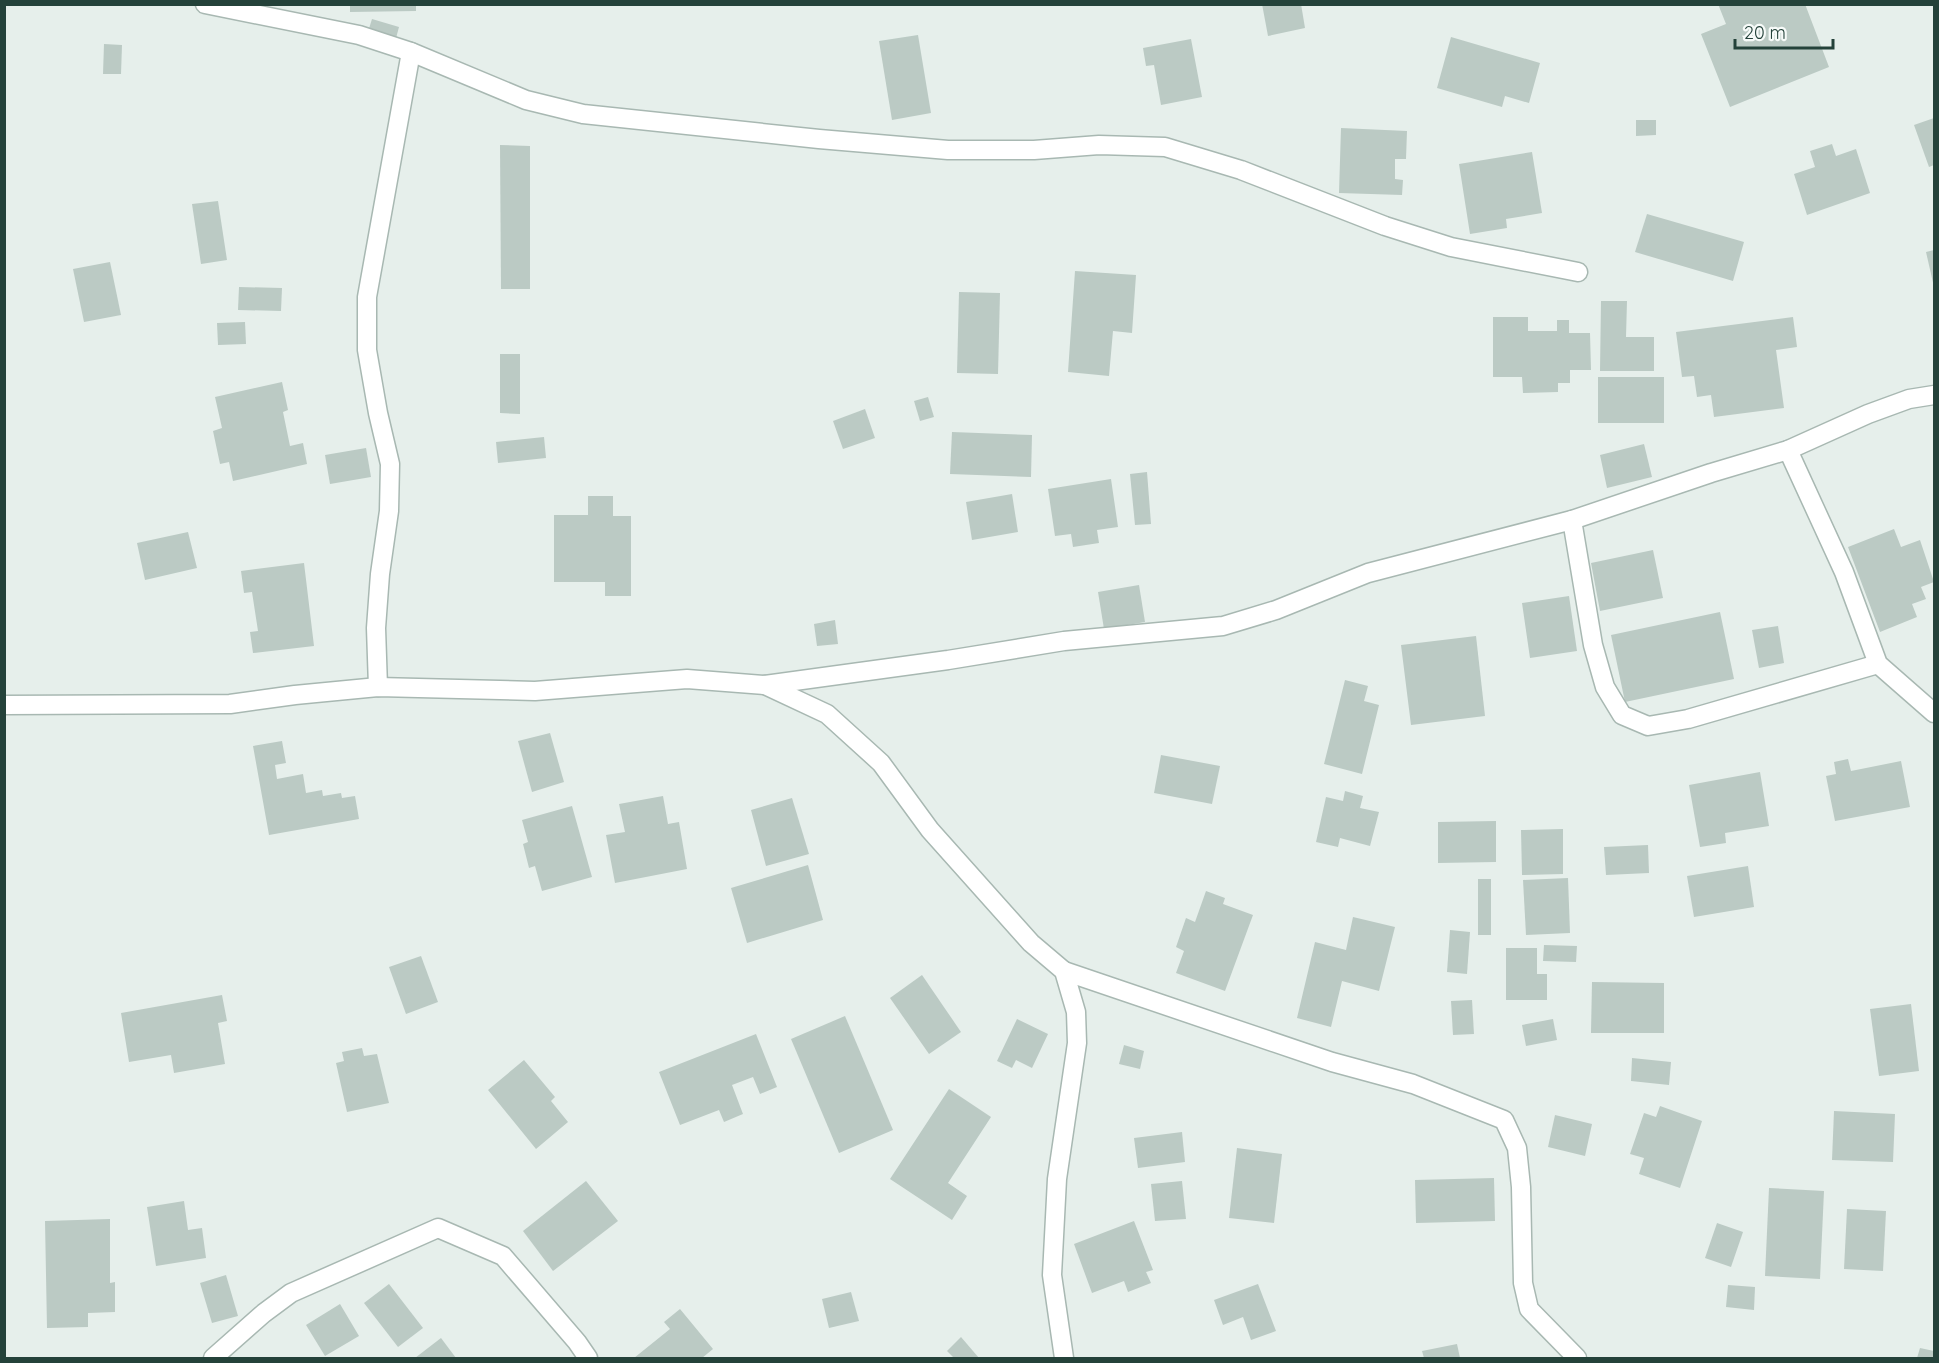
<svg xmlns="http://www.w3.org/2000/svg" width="1939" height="1363" viewBox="0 0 1939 1363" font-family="Quicksand,sans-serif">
  <rect width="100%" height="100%" fill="#e6efeb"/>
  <g fill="#bbcac4">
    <polygon points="350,4 416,4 416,11 350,12"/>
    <polygon points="1262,4 1301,4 1305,28 1268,36"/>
    <polygon points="1718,4 1805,4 1829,67 1730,107 1701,34 1726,24"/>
    <polygon points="372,19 399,27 395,42 367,35"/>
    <polygon points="918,35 931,113 892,120 879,41"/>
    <polygon points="1451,37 1540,63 1529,103 1505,96 1502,107 1437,88"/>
    <polygon points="1191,39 1202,97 1161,105 1154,65 1146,66 1143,48"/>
    <polygon points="104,44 122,45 121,74 103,74"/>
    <polygon points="1934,118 1934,165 1929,167 1914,125"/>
    <polygon points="1636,120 1656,120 1656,135 1636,136"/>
    <polygon points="1341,128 1407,131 1406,159 1395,159 1395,179 1403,180 1402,195 1339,193"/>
    <polygon points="1832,144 1836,156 1856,149 1870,193 1807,215 1794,174 1815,167 1810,151"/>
    <polygon points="500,145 530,146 530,289 501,289"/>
    <polygon points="1532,152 1542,213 1506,219 1507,228 1470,234 1459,164"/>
    <polygon points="218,201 227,260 201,264 192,204"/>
    <polygon points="1647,214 1744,242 1733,281 1635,252"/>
    <polygon points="1934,250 1934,287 1926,252"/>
    <polygon points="110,262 121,315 84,322 73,269"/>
    <polygon points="1075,271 1136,275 1132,333 1113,331 1109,376 1068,372"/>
    <polygon points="239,287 282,288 281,311 238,310"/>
    <polygon points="959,292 1000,293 998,374 957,373"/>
    <polygon points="1601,301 1627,301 1626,337 1654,337 1654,371 1600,371"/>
    <polygon points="1493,317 1528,317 1528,331 1557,331 1557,320 1569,320 1569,333 1590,333 1591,370 1570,370 1570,383 1558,383 1558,392 1523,393 1522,377 1493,377"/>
    <polygon points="1793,317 1797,347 1776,350 1784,408 1714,417 1711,395 1697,397 1694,376 1682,377 1676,332"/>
    <polygon points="245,322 246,344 218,345 217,323"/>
    <polygon points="500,354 520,354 520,414 500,413"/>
    <rect x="1598" y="377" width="66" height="46"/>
    <polygon points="282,382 288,410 283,412 290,446 303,443 307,464 233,481 229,462 220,464 213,431 222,428 215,397"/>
    <polygon points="928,397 934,417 920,421 914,401"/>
    <polygon points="865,409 875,438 843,449 833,421"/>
    <polygon points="952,432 1032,435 1031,477 950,474"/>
    <polygon points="544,437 546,458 498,463 496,442"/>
    <polygon points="1644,444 1652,477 1607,488 1600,455"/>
    <polygon points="366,448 371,477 330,484 325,455"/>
    <polygon points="1147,472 1151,524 1135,525 1130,474"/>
    <polygon points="1111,479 1118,527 1097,530 1099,543 1073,547 1071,534 1055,536 1048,489"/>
    <polygon points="1012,494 1018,532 972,540 966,502"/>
    <polygon points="588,496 613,496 613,516 631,516 631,596 605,596 605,582 554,582 554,515 588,515"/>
    <polygon points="1894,529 1901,547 1920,540 1934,582 1921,587 1926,599 1912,604 1917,617 1880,632 1848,547"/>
    <polygon points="188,532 197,568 145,580 137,543"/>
    <polygon points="1653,550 1663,598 1600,611 1591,563"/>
    <polygon points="304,563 314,646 253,653 250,632 258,631 252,592 244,593 241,571"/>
    <polygon points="1139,585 1145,622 1104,629 1098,592"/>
    <polygon points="1569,596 1577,651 1530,658 1522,603"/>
    <polygon points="1720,612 1734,679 1625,702 1611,635"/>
    <polygon points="835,620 838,644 817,646 814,624"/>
    <polygon points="1778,626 1784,663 1759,668 1752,630"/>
    <polygon points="1476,636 1485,716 1411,725 1401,645"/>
    <polygon points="1345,680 1368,686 1364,701 1379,705 1362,774 1324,764"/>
    <polygon points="550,733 564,782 532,792 518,741"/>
    <polygon points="282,741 286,763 275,765 277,779 303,774 306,793 322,790 323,796 341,793 342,798 355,796 359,819 269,835 253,746"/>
    <polygon points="1161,755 1220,766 1212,804 1154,793"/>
    <polygon points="1848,759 1851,771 1901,761 1910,807 1835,821 1826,776 1836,774 1834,762"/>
    <polygon points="1760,772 1769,826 1725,833 1726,843 1700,847 1689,785"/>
    <polygon points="1345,791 1363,796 1360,808 1379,812 1370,846 1340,838 1338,847 1316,842 1326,797 1343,801"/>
    <polygon points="663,796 668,824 679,822 687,869 615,883 606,835 625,832 619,804"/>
    <polygon points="792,798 809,854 766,866 751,810"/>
    <polygon points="572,806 592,877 542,891 535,866 529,868 523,844 528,842 522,820"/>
    <polygon points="1496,821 1496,862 1438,863 1438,822"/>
    <polygon points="1563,829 1563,874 1522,875 1521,830"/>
    <polygon points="1648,845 1649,873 1606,875 1604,847"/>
    <polygon points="808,865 823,920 747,943 731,888"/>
    <polygon points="1748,866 1754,907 1694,917 1687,876"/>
    <polygon points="1568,878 1570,933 1526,935 1523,880"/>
    <rect x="1478" y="879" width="13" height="56"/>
    <polygon points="1206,891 1225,898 1223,904 1253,915 1225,991 1176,973 1184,951 1176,947 1186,918 1195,922"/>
    <polygon points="1353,917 1395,927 1379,991 1342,981 1331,1027 1297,1018 1315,942 1346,950"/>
    <polygon points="1450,930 1470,932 1467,974 1447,972"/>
    <polygon points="1544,945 1577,946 1576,962 1543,961"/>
    <polygon points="1506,948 1537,948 1537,974 1547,974 1547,1000 1506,1000"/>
    <polygon points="421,956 438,1002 406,1014 389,967"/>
    <polygon points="922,975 961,1032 929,1054 890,998"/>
    <polygon points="1592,982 1664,983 1664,1033 1591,1033"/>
    <polygon points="222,995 227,1021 218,1023 225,1064 174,1073 171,1055 129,1062 121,1013"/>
    <polygon points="1472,1000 1474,1034 1453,1035 1451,1001"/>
    <polygon points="1911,1004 1919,1071 1879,1076 1870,1009"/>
    <polygon points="845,1016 893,1130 839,1153 791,1039"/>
    <polygon points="1017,1019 1048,1034 1032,1068 1016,1060 1012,1068 997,1061"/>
    <polygon points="1553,1019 1557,1040 1526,1046 1522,1025"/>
    <polygon points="756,1034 777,1087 760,1094 753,1077 732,1085 743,1114 724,1122 719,1110 680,1125 659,1072"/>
    <polygon points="1124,1045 1144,1051 1140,1069 1119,1064"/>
    <polygon points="362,1048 364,1056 377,1054 389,1103 347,1112 336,1063 344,1061 342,1052"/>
    <polygon points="1632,1058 1671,1062 1669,1085 1631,1081"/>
    <polygon points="524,1060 555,1097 551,1101 568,1122 536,1149 488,1090"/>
    <polygon points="949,1089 991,1117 948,1183 967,1196 952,1220 890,1179"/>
    <polygon points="1660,1106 1702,1121 1680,1188 1639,1174 1644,1158 1630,1154 1644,1113 1656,1117"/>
    <polygon points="1834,1111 1895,1114 1893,1162 1832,1160"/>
    <polygon points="1555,1115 1592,1124 1585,1156 1548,1147"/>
    <polygon points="1182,1132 1185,1162 1138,1168 1134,1138"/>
    <polygon points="1237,1148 1282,1154 1274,1223 1229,1218"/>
    <polygon points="1494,1178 1495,1221 1416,1223 1415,1180"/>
    <polygon points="586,1181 618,1221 553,1271 523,1231"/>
    <polygon points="1182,1181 1186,1219 1155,1221 1151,1184"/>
    <polygon points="1769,1188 1824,1191 1820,1279 1765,1276"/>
    <polygon points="184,1201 188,1230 202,1228 206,1258 156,1266 147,1207"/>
    <polygon points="1847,1209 1886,1211 1883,1271 1844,1269"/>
    <polygon points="110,1219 110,1283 115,1282 115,1312 88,1313 88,1327 47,1328 45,1221"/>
    <polygon points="1134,1221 1153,1270 1146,1272 1151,1283 1128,1292 1124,1281 1092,1293 1074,1244"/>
    <polygon points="1717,1223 1743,1232 1731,1267 1705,1258"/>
    <polygon points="226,1275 238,1316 212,1323 200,1283"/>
    <polygon points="389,1284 423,1328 398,1347 364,1303"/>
    <polygon points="1258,1284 1276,1331 1251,1340 1243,1317 1223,1325 1214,1300"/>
    <polygon points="1728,1285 1755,1287 1754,1310 1726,1307"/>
    <polygon points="851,1292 859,1321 829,1328 822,1299"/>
    <polygon points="340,1304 359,1336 325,1356 306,1325"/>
    <polygon points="680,1309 713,1349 702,1358 634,1358 670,1329 664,1322"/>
    <polygon points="961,1337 979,1358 954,1358 947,1351"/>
    <polygon points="441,1338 456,1358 415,1358"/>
    <polygon points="1457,1344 1460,1358 1424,1358 1422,1351"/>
    <polygon points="1920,1348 1934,1351 1934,1358 1917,1358"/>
  </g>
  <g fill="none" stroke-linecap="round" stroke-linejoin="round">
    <defs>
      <g id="minor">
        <polyline points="205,4 359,35 411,52 526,100 583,114 819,139 948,150 1034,150 1099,145 1165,147 1241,170 1385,226 1451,247 1578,272"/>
        <polyline points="1788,450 1844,572 1878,664 1934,713"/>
        <polyline points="1572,520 1593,645 1605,687 1622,715 1648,726 1688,719 1878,664"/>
        <polyline points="765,685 827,714 881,763 930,830 1031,943 1064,971 1076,1012 1077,1043 1057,1179 1052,1275 1064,1358"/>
        <polyline points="378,687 376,628 380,574 389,511 390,464 378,413 367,350 367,297 411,52"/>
        <polyline points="4,705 230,704 295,695 378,687 535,691 687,679 765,685 948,660 1064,641 1223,626 1276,610 1368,573 1572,520 1711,473 1788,450 1868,414 1909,399 1934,395"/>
        <polyline points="1064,971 1332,1062 1413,1084 1504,1120 1517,1148 1521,1187 1523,1283 1529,1309 1577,1358"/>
        <polyline points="213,1358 264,1313 291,1293 438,1228 503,1256 577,1342 588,1358"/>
      </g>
    </defs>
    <use href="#minor" stroke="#a8b8b2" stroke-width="21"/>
    <use href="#minor" stroke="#fff" stroke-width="18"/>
  </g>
  <rect width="1939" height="1363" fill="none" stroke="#24423a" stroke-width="12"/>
  <path d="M1735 39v9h98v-9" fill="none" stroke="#24423a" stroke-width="3"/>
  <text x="1744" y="39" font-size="18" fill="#24423a" stroke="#f7fbf9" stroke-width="4.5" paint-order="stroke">20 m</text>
</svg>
